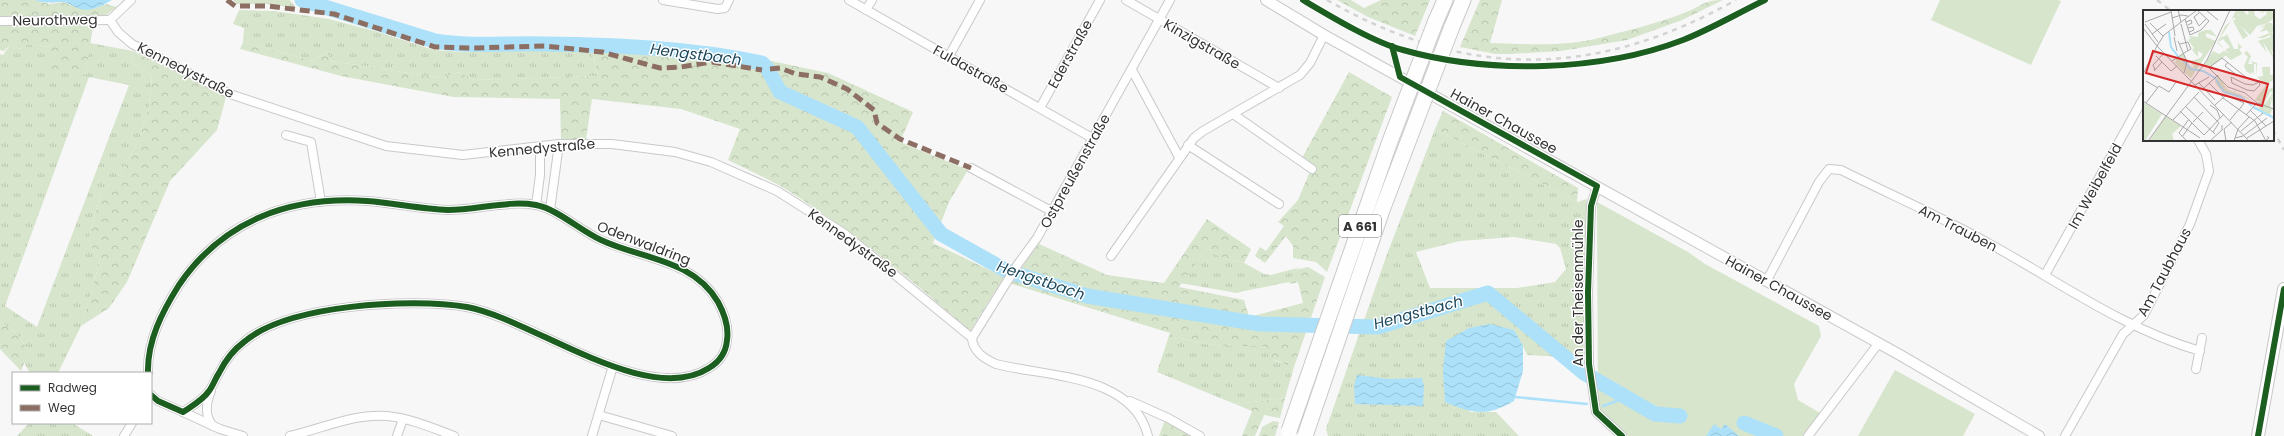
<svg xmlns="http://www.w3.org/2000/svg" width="2284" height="436" viewBox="0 0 2284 436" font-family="Poppins,sans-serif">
  <defs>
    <pattern id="grass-tufts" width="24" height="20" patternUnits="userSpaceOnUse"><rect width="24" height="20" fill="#d7e5cc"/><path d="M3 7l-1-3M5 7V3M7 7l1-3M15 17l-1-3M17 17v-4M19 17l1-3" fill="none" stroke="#b9c5b0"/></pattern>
    <pattern id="forest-crowns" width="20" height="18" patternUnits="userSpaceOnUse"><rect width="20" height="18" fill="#d7e5cc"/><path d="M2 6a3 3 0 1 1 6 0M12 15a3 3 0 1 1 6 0" fill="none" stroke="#b9c5b0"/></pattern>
    <pattern id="water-waves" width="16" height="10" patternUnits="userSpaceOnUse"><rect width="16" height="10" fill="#ace1f9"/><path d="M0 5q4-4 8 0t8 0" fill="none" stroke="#94c2d6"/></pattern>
  </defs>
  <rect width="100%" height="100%" fill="#f7f7f7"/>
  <g fill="url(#grass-tufts)" fill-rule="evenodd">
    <polygon points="233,0 290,0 296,8 267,4 237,4"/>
    <polygon points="239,10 274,11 329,19 378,32 434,50 462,52 508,48 592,52 598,76 474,80 459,72 442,78 330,61 327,51 313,61 243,42 244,28 233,24"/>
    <path d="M90,43l43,8 -1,11 20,13 -3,31 -10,34 -20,35 -19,21 -12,45 12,20 -19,65 -23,47h-28l-9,-16 9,-5 -13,-18 -17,-13v-267l3,1 7,-10 10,4 8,-5 23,3 34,29zM89,77l40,8 -92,242 -32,-21z"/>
    <path d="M1435,129l142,73 10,-3 -4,159 -56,-3 -4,-9 -54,66h27l23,24h-191l-2,-7 60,-172zM1514,237l42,7 4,4 6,21 -11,13 -38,6h-87l-14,-36 44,-11z"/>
    <path d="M1207,248l13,9 24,6 20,11 7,1 30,-8 -6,3 -6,12c-9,2 -48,9 -52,11l-57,-10z"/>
    <path d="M1170,333c28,15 62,13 93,13l13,15 18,6 -9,31 -50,6 -78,-32z"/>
    <polygon points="29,423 72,423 93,436 17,436"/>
  </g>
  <g fill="url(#forest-crowns)">
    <polygon points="0,0 35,0 49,4 63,2 81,9 96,8 106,4 117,7 106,15 0,17"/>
    <polygon points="1337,0 1351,0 1364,8 1381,0 1430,0 1415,36 1368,17"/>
    <path d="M1480,0h22l-12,43c35,1 74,4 109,-5 27,-7 59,-15 85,-25 17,-6 19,-13 39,-13l-41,20 -55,20 -66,11 -51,3h-15l-35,-7z"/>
    <polygon points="68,24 93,27 85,76 47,70 51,47 28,44 20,49 10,45 4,51 0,50 0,25"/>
    <path d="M243,42l70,19 14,-10 3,10 112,17 17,-6 15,8 124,-4 -8,-34 125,7 113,24 85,39 -13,30 68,28 -19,32 -16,41 71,34 -34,54c-58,-51 -117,-100 -183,-141 -18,-11 -39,-20 -59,-30l12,-31 -59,-20 -89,-10 -6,40 -25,1 -1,-41 -107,-2 -112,-21 -101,-27z"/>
    <polygon points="133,51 226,97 217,130 170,181 127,282 109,308 81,326 100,261 88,241 100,196 119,175 139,140 149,106 152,75 132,62"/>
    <polygon points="1349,72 1392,97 1327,272 1316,262 1293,258 1293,246 1286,236 1265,263 1255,256 1260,247 1266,251 1284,226 1278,222 1298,200 1313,164 1302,158"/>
    <polygon points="1443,111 1578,188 1577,202 1435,129"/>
    <path d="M1207,219l44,30 -7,14 -24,-6 -13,-9 -28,39 65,13 5,17 54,-14 -5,-21 -8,2 -1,-2 6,-12 13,-3 17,10 -31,90c-13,-4 -26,-8 -31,-21 -31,0 -65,2 -93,-13l-158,-49 25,-41 70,32 57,8z"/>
    <polygon points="0,321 17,334 30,352 22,357 24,363 21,371 0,349"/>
    <polygon points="1285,398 1280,418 1264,415 1255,436 1242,436 1252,411 1235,404"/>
    <polygon points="1165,420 1195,436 1159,436"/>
    <polygon points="1273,421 1279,422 1275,436 1259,436 1262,427"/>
  </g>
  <g fill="#d7e5cc">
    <polygon points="1940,0 2058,0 2061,1 2031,65 1931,20"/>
    <polygon points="1597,202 1688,252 1705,264 1819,326 1821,336 1794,384 1798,400 1820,413 1803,436 1627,436 1598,411"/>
    <polygon points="1895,370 1975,414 1963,436 1858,436"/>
  </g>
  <g fill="url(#water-waves)">
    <path d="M35,0h77c-9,5 -20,12 -32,9 -6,-2 -10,-6 -17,-7 -11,0 -17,2 -28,-2z"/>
    <path d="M1490,324l24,6 9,16v25l-9,30c-28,16 -40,13 -69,1l-2,-31 3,-30 23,-13z"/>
    <polygon points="1357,375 1389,379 1422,378 1424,387 1423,406 1355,404 1354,385"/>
    <polygon points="1714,424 1721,429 1725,424 1739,436 1706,436"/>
  </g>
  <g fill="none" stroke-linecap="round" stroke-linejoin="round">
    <g stroke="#ace1f9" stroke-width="2.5">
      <polyline points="1515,397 1587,404"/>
      <polyline points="1603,406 1628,397"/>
    </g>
    <g stroke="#ace1f9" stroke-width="15">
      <path d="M302,0l133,41c36,6 72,2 109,3 73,1 147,4 218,19l5,5 13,24 77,35 84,107 66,37 80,25 173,28 118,3 110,-34 96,80 71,41 25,2"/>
      <polyline points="1744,423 1776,436"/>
    </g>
    <defs>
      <g id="minor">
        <polyline points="663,0 718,9 725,8 729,0"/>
        <polyline points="849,0 1092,138"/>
        <polyline points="1126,0 1279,88"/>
        <polyline points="866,10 872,0"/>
        <polyline points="110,20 118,32 132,44 230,94 386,146 463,155 559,144 612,144 675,152 711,162 777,191 845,234 972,338"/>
        <polyline points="110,20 131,0"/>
        <polyline points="0,21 110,20"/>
        <polyline points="949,56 980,0"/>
        <polyline points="1132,70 1179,157"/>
        <polyline points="1040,108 1100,0"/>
        <polyline points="1233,114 1312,169"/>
        <polyline points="286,135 311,142 321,202"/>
        <polyline points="1188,145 1279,204"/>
        <polyline points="971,168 1053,212"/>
        <polyline points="1597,186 1591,206 1588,292 1589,364 1596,412 1622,436"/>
        <polyline points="536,205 540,175 540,146"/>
        <polyline points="550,210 559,144"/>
        <polyline points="1111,256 1194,138 1203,131 1300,75 1310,63 1324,35"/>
        <polyline points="2045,275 2144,97"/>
        <path d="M1766,282l53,-100 10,-13 12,1c50,25 101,47 149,74 69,38 134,85 210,107"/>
        <polyline points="972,338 1018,264 1037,238 1170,0"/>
        <path d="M972,338c1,14 13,21 24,26 51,13 137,10 152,72"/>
        <polyline points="2196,369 2202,338"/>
        <path d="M148,373c-1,-32 14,-61 31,-88 44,-65 112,-89 188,-84 27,2 54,8 81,9 29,0 60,-10 88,-5 21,4 45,26 65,35 40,19 92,19 117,62 6,11 11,25 9,38 -1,12 -8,22 -18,28 -62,40 -177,-49 -242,-61 -56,-9 -179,-3 -223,35 -11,8 -19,19 -25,31 -4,6 -6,13 -10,18 -6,9 -17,15 -26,21l-25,-11 -7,-6"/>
        <path d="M211,391c-5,12 -7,24 2,35"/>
        <polyline points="1130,401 1168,418 1200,436"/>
        <polyline points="183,412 220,429 243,436"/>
        <polyline points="599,415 672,436"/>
        <polyline points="124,436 132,423"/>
        <path d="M290,436c31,-7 64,-23 97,-20 22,2 46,12 67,20"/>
        <polyline points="397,436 403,419"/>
        <polyline points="592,436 613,366"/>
        <polyline points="1808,436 1878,344"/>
        <polyline points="2065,436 2123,334 2144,315 2190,224 2209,171 2206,154 2198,140"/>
      </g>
      <polyline id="tertiary" points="1266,0 1324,35 1900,355 2039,436"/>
      <polyline id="secondary" points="2258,436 2284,289"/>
      <g id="motorway">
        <polyline points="1435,23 1445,0"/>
        <polyline points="1451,29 1463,0"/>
      </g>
    </defs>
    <use href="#minor" stroke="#c9c9c9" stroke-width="10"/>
    <use href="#tertiary" stroke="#c9c9c9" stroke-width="12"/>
    <use href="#secondary" stroke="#c9c9c9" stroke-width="14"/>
    <use href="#motorway" stroke="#c9c9c9" stroke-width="17"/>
    <use href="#minor" stroke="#fefefe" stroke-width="8"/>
    <use href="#tertiary" stroke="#fefefe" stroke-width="10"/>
    <use href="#secondary" stroke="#fefefe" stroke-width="12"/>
    <use href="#motorway" stroke="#fefefe" stroke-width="15"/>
    <g stroke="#d3d3d4" stroke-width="2.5" stroke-dasharray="5 5" stroke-linecap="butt">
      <path d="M1327,0c140,80 268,79 409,0"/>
      <polyline points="2157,0 2171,11"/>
      <polyline points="2273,130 2284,150"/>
    </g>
    <defs>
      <g id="motorway-bridge">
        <polyline points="1289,431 1389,144 1435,23"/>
        <polyline points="1305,436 1382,210 1451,29"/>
      </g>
    </defs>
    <use href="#motorway-bridge" stroke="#c9c9c9" stroke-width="17" stroke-linecap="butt"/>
    <use href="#motorway-bridge" stroke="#fefefe" stroke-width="15"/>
    <g stroke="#8d6e63" stroke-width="5" stroke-dasharray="10 5" stroke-linecap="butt">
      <polyline points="227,0 235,6 267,6 334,14 435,47 473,48 545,46 602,52 660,68 681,67 712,62 762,70"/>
      <polyline points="770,69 780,68 796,74 820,77 847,89 874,110 877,123 900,139 971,168"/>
    </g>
    <defs>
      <g id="cycleway">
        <path d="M1303,0c27,16 70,42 100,50 85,24 197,22 280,-10 28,-11 55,-27 82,-40"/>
        <polyline points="1392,46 1400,77 1597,186 1591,206 1588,292 1589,364 1596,412 1622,436"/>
        <path d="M148,373c-1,-32 14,-61 31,-88 44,-65 112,-89 188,-84 27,2 54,8 81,9 29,0 60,-10 88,-5 21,4 45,26 65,35 40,19 92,19 117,62 6,11 11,25 9,38 -1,12 -8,22 -18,28 -62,40 -177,-49 -242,-61 -56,-9 -179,-3 -223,35 -11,8 -19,19 -25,31 -4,6 -6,13 -10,18 -6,9 -17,15 -26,21l-25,-11 -7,-6"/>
        <polyline points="2258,436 2284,289"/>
      </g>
    </defs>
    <use href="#cycleway" stroke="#fff" stroke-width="8"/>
    <use href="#cycleway" stroke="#1b5e20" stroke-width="6"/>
  </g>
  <g text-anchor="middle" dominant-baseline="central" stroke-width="3" stroke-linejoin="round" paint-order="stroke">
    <rect fill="#fff" stroke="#707071" stroke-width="1" x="1339" y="215" width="42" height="22" rx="3"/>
    <g font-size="13" font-weight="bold" fill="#333334">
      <text x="1360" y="226">A 661</text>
    </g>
    <g font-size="14" fill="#333334" stroke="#fff">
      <text transform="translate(55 20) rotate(-1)">Neurothweg</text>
      <text transform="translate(1202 44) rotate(30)">Kinzigstraße</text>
      <text transform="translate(1070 54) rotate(-61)">Ederstraße</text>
      <text transform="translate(971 69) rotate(29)">Fuldastraße</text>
      <text transform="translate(186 70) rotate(27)">Kennedystraße</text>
      <text transform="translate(1504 121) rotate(29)">Hainer Chaussee</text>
      <text transform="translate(542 148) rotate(-5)">Kennedystraße</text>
      <text transform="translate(1075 171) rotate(-61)">Ostpreußenstraße</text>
      <text transform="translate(2095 186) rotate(-61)">Im Weibelfeld</text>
      <text transform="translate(1958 228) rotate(27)">Am Trauben</text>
      <text transform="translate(644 243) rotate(21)">Odenwaldring</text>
      <text transform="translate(853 243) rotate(36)">Kennedystraße</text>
      <text transform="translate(2164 272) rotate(-62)">Am Taubhaus</text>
      <text transform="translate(1779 288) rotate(29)">Hainer Chaussee</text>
      <text transform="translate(1578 293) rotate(-90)">An der Theisenmühle</text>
    </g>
    <g font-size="15" font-style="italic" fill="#1d475a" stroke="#fff">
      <text transform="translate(696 54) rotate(7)">Hengstbach</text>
      <text transform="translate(1041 280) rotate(19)">Hengstbach</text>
      <text transform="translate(1418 312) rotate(-15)">Hengstbach</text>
    </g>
  </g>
  <g transform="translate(2143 10)">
    <rect width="131" height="131" fill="#f7f7f7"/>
    <path d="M95,0h5l4,5 2,-2 -2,-3h7l1,6 5,3 7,-5 -1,-3 -4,2 -2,-3v4l-1,-4h13l2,8 -6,5 -11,3 -7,9 -9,-9 7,10 -5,3 -10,-18 6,-5 -2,-3zM62,20h6l6,7 -11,-4v4l10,4 -25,37 -6,-5 2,-8 7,3 -3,-7 9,-3 3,-4 -5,-3v6l-6,-7 2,-2 -6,-8 3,-2 -3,-2 10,1v-4zM84,24l7,15h4v-6l4,4 -3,2 3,5 -11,6 -6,-5 4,-2 -4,-3 5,-3 -6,-10zM128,27l3,15 -3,-2 3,9 -11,-17 4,11 -9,-12zM104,41l4,5 -3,8h5l-2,-3 6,2v14l6,-1 -1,-9h8v8h4l-1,5 -7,5 -9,-8 -1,-13h-2v11l-2,-4 -1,3 -5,-3 -2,-5 4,-9 -4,-4zM123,75l1,5 6,-3 1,2 -2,19v-8l-2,2 3,-10h-3l-6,12 -9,-4z" fill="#d7e5cc"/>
    <path d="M93,0l3,1 -2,2 2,5h-6l-13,20 5,-2 5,11 -7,-8 -5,3 3,3 3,5 -6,-7 -2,3 9,-20 6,-5zM129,22l2,4v13l-2,-5h-5l3,-6 2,5 -2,-8 -12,6 5,-3h-6zM70,41l6,3 5,-3 5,2 -20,15 -3,-3 -3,2zM75,65l9,14 6,3 3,-1 -1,2 5,1 11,6 -30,-10 -6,-7zM130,82l-3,10 2,-2 -2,7 3,2 -3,5 4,3v3l-1,-3 -20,-11 7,2 -1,-7 6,3zM0,92l19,12 -17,27h-2zM22,106l16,10 -9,8 2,7h-25z" fill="#d7e5cc"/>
    <path d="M125,13h4l2,8 -5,2 -2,-3 -7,2 5,-6 -7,2z" fill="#d7e5cc"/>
    <path d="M41,43l3,9 -3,10 -9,-9 1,-4z" fill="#d7e5cc"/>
    <path fill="none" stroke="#ace1f9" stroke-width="2" d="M26,22l2,15 9,12M40,50l8,9 12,2 12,7 9,14 17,5 11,9M110,97l21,11"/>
    <path fill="none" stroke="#a9a9a9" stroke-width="1" d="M28,0l4,26M35,0l3,12M54,0l-33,25 -7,11 92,95M63,0l12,10M56,3l-5,4 5,9 7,-7M29,8l9,-3 7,1M42,9l5,16 11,-5 8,-9 -12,-11M2,12l26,-10M43,12l5,-2 1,3 -4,2M7,13l13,13M2,14l13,18M38,14l7,27M0,18l14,18 -14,28M45,18l5,-1 1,3 -5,2M9,24l14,-10M31,27l3,14M35,31l9,21 -3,11M37,34l8,-2 3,7 -7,4M13,46l15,15 6,-5M29,51l12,-8M85,52l-3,4 13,10M64,56l21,21 17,6 12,10M68,59v-3l11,-8 25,20 11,4M12,60l-2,-5 11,-12M11,61l8,-9M88,67l14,7 8,1 6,-3 1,3 -6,6 -7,-1 -15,-7zM3,71l12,7M56,73l16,17M66,73l14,14M52,75l14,-8M60,79l15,-14M51,87l25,26 -6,9M80,88l32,23 10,18M0,91l57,37M3,93l13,-17 10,6 7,-10M114,93l17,6M67,95l7,5 3,8M72,95l11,-10 18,8 -5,7M42,96l30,28M107,100l16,16M37,101l24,24M103,105l11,-12M30,110l26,-28M87,110l9,-11M50,112l10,-10M98,121l22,-18M61,125l20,-21M39,127l10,-14M92,128l8,-2 24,-18M104,128l27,-17M5,131l59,-81 23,-50M44,131l-8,-8 10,-14M67,131l12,-11v-5M83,131l-2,-12 8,-7M91,131l4,-12 11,-12M114,131l9,-1 3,-2 -2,-2"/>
    <path fill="#d62828" fill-opacity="0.15" stroke="#d62828" stroke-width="2" d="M10,41l115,33 -6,22 -116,-33z"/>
    <rect width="131" height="131" fill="none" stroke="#333334" stroke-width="2"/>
  </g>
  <rect x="12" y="372" width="140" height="52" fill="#ffffff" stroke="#adadae"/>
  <rect x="20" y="385" width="20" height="6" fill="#1b5e20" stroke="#adadae"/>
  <text x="48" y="392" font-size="12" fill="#333334">Radweg</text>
  <rect x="20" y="405" width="20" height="6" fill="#8d6e63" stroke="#adadae"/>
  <text x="48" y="412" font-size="12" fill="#333334">Weg</text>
</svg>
